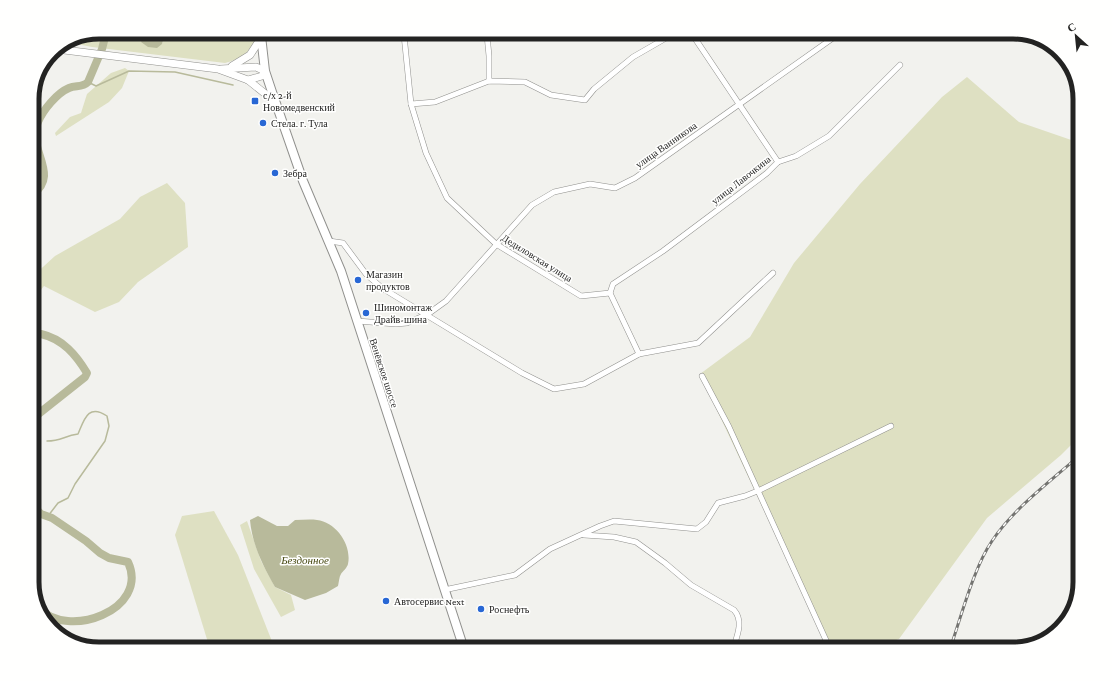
<svg xmlns="http://www.w3.org/2000/svg" width="1112" height="681" viewBox="0 0 1112 681" font-family="'Crimson Pro',serif">
  <rect width="100%" height="100%" fill="#f2f2ee"/>
  <g fill="#dee0c2">
    <path d="M257,36c-6,16 -16,23 -32,27l-133,-16 -25,-5 7,-5h69l-2,5 21,2 2,-7z"/>
    <polygon points="125,68 129,71 122,88 109,102 56,136 55,133 70,117 81,113 87,94 111,73"/>
    <polygon points="967,77 1019,122 1080,143 1080,436 1061,455 987,518 899,639 869,649 829,649 700,374 750,337 794,263 860,184 942,97"/>
    <polygon points="167,183 185,203 188,247 138,282 119,302 95,312 44,286 33,300 32,306 32,277 55,256 120,219 140,197"/>
    <polygon points="214,511 238,555 275,649 210,649 175,535 182,516"/>
    <polygon points="247,521 261,561 275,587 291,595 295,610 281,617 254,569 240,525"/>
  </g>
  <g fill="#b8ba9b">
    <polygon points="143,37 164,37 162,44 157,48 148,47 141,42"/>
    <path d="M258,516l19,10h11l7,-6c7,0 15,-1 22,0 19,2 35,25 31,44 -1,4 -5,7 -7,10 -2,3 -2,8 -3,12l-12,7 -21,7 -30,-13c-12,-21 -23,-43 -25,-67z"/>
  </g>
  <g fill="none" stroke-linecap="round" stroke-linejoin="round">
    <g stroke="#b8ba9b" stroke-width="1.5">
      <polyline points="88,82 96,86 129,71 175,72 233,85"/>
      <polyline points="32,335 41,334"/>
      <path d="M47,441c14,0 17,-5 31,-7 6,-14 10,-31 29,-18l2,10 -4,15 -30,43 -7,14 -10,5 -10,13"/>
    </g>
    <g stroke="#b8ba9b" stroke-width="8">
      <path d="M32,195c30,-21 -7,-47 6,-73 5,-12 19,-29 31,-34 7,-3 13,0 19,-6l14,-33 3,-12"/>
      <path d="M32,419l53,-42 2,-4c-11,-18 -24,-34 -46,-39"/>
      <polyline points="32,458 34,475 32,487"/>
      <path d="M32,505l9,9 11,4 34,23 14,12 9,5 19,4c22,48 -61,78 -89,46"/>
    </g>
    <defs>
      <g id="minor">
        <polyline points="692,34 778,162"/>
        <polyline points="404,35 411,104 426,153 447,198 496,244 581,296 610,293"/>
        <polyline points="487,35 489,56 489,81"/>
        <polyline points="411,104 435,102 489,81 525,82 551,95 585,100 594,89 633,57 673,34"/>
        <polyline points="329,241 343,243 366,274 382,288 522,373 554,389 584,384 639,354 610,293"/>
        <polyline points="610,293 613,284 663,251 767,173 778,162 796,156 829,136 900,65"/>
        <polyline points="357,321 396,324 407,323 428,314 446,301 532,205 554,192 590,184 615,188 635,178 840,33"/>
        <polyline points="639,354 698,343 773,273"/>
        <polyline points="702,376 729,427 830,649"/>
        <path d="M584,535l30,2 22,5 29,21 26,22 43,25c10,11 3,26 -1,39"/>
        <polyline points="444,590 515,575 550,549 600,526 614,521 697,529 706,522 718,503 745,496 760,490 891,426"/>
      </g>
      <g id="secondary">
        <polyline points="56,49 218,69 248,80 268,96 275,106"/>
        <polyline points="232,66 250,55 261,38"/>
        <polyline points="221,69 256,67 265,71 262,76 248,80"/>
      </g>
      <polyline id="primary" points="261,36 265,71 272,92 303,181 341,271 464,649"/>
    </defs>
    <use href="#minor" stroke="#90908d" stroke-width="6"/>
    <use href="#secondary" stroke="#90908d" stroke-width="8"/>
    <use href="#primary" stroke="#90908d" stroke-width="10"/>
    <use href="#minor" stroke="#fff" stroke-width="5"/>
    <use href="#secondary" stroke="#fff" stroke-width="7"/>
    <use href="#primary" stroke="#fff" stroke-width="8"/>
    <defs>
      <path id="rail" d="M950,649c11,-32 24,-82 42,-108 22,-33 59,-60 88,-86"/>
    </defs>
    <use href="#rail" stroke="#747471" stroke-width="3"/>
    <use href="#rail" stroke="#fffffe" stroke-width="1.5" stroke-dasharray="4.5" stroke-linecap="butt"/>
  </g>
  <g fill="#2867d4" stroke="#fffffe" stroke-width="1.5">
    <rect x="251" y="97" width="8" height="8" rx="2"/>
    <circle cx="263" cy="123" r="4"/>
    <circle cx="275" cy="173" r="4"/>
    <circle cx="358" cy="280" r="4"/>
    <circle cx="366" cy="313" r="4"/>
    <circle cx="386" cy="601" r="4"/>
    <circle cx="481" cy="609" r="4"/>
  </g>
  <g text-anchor="middle" dominant-baseline="central" stroke-width="3" stroke-linejoin="round" paint-order="stroke">
    <g font-size="10" fill="#232322" stroke="#fffffe" text-anchor="start">
      <text x="263" y="95">с/х 2-й<tspan x="263" dy="12">Новомедвенский</tspan></text>
      <text x="271" y="123">Стела. г. Тула</text>
      <text x="283" y="173">Зебра</text>
      <text x="366" y="274">Магазин<tspan x="366" dy="12">продуктов</tspan></text>
      <text x="374" y="307">Шиномонтаж<tspan x="374" dy="12">Драйв-шина</tspan></text>
      <text x="394" y="601">Автосервис Next</text>
      <text x="489" y="609">Роснефть</text>
    </g>
    <g font-size="10" fill="#232322" stroke="#fffffe">
      <text transform="translate(666 145) rotate(-35)">улица Ванникова</text>
      <text transform="translate(741 180) rotate(-38)">улица Лавочкина</text>
      <text transform="translate(537 258) rotate(32)">Дедиловская улица</text>
      <text transform="translate(384 373) rotate(72)">Венёвское шоссе</text>
    </g>
    <g font-size="11" font-style="italic" fill="#494b15" stroke="#fffffe">
      <text x="305" y="560">Бездонное</text>
    </g>
  </g>
  <path d="M0 0H1112V681H0ZM99 39H1013A60 60 0 0 1 1073 99V582A60 60 0 0 1 1013 642H99A60 60 0 0 1 39 582V99A60 60 0 0 1 99 39Z" fill="#fffffe" fill-rule="evenodd"/>
  <path fill="none" stroke="#232322" stroke-width="5" d="M99 39H1013A60 60 0 0 1 1073 99V582A60 60 0 0 1 1013 642H99A60 60 0 0 1 39 582V99A60 60 0 0 1 99 39Z"/>
  <g transform="translate(1076 36) rotate(333)" stroke="#fffffe" stroke-width="3" paint-order="stroke">
  <path d="M0-3L7 15L0 10L-7 15Z" fill="#232322"/>
  <text y="-6" font-size="11" font-weight="bold" text-anchor="middle" fill="#232322">С</text>
  </g>
</svg>
